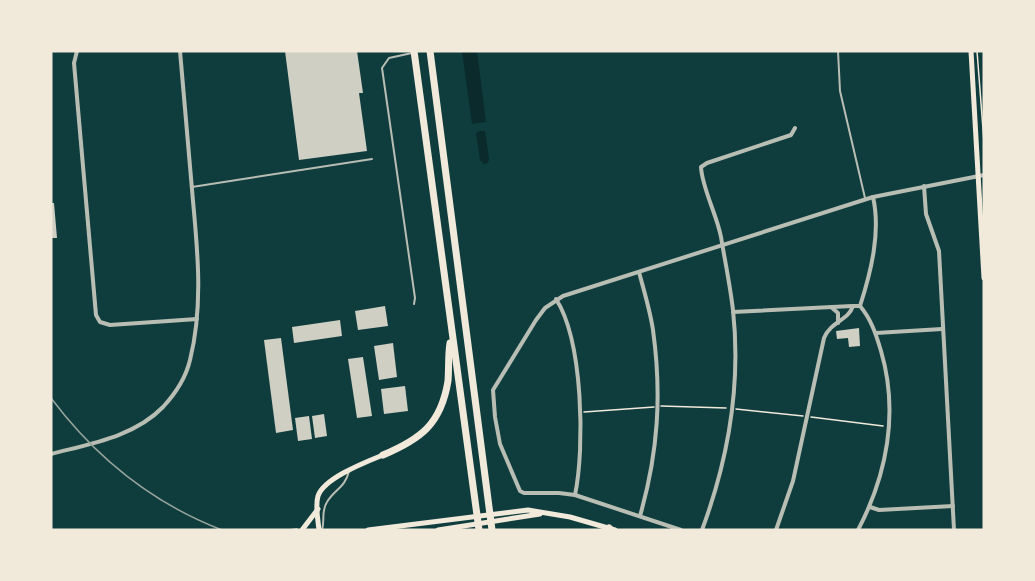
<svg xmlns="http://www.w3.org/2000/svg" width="1035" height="581" viewBox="0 0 1035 581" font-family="Karla,sans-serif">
  <rect width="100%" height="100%" fill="#0f3d3e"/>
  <g fill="#0a2a2b">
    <polygon points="462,51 477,51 486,122 472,124"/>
    <polygon points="480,131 485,131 489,159 488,163 484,164 480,160 476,133"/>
  </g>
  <g fill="#cfcfc3">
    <polygon points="285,51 357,51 363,93 359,93 367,151 299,160"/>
    <polygon points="51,203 54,203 57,238 51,238"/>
    <polygon points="385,306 388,326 358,330 355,311"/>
    <polygon points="340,320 342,336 294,343 292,327"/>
    <polygon points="859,328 860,346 849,347 848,338 837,339 836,331"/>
    <polygon points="281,338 293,430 276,433 264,340"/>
    <polygon points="393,343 397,377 379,380 374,346"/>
    <polygon points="363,357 372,416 357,418 348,359"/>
    <polygon points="405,386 408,411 384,414 381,389"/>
    <polygon points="324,414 327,436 315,438 312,416"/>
    <polygon points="309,416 312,439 298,441 295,418"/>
  </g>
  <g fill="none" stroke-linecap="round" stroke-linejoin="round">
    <g stroke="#f1e9da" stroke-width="1.5">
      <polyline points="977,51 984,142"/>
      <polyline points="661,406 726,408"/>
      <polyline points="736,409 803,416"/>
      <polyline points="584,412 654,407"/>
      <polyline points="811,417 883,426"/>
      <polyline points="288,530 297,529"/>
    </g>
    <g stroke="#b8beb3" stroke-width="2">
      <polyline points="838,51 840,91 865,198"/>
      <polyline points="412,53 389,58 382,68 415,298 414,304"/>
      <polyline points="192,187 372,159"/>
      <path d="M322,530c3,-10 -1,-19 5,-28 8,-13 18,-14 22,-31"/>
    </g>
    <g stroke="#b8beb3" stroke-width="4">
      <polyline points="77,51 74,63 96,315 100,322 110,325 197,319"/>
      <polyline points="924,186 926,214 939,251 954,530"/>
      <path d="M639,272c5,19 11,38 14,58 9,65 5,123 -13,186"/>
      <path d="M556,299c27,42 29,148 19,196"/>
      <polyline points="831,307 838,313 838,323"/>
      <polyline points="733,312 852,306"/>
      <polyline points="876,333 942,329"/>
      <path d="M51,454c38,-10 83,-17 112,-47 12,-13 23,-30 27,-47 13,-52 8,-106 3,-159 -4,-50 -9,-100 -13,-150"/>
      <polyline points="870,507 879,510 953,506"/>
      <polyline points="681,530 575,495 559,493 524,493 520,491 500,444 495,417 493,390 536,320 545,308 563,296 873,197 984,175"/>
      <path d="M702,530c26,-70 39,-146 31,-220 -3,-25 -8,-49 -12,-73 -4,-22 -19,-49 -20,-70l6,-4 84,-28 4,-7"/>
      <path d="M776,530l17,-49 31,-143c7,-17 24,-17 29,-32h7c11,-34 21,-74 13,-109"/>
      <path d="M858,530c29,-55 41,-118 23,-179 -5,-17 -10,-32 -21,-45"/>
    </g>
    <g stroke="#f1e9da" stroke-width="5">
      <polyline points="971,51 984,278"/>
      <polyline points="302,530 318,509"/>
      <path d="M319,530c-1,-10 -4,-24 -1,-34 6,-18 48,-34 65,-41"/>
      <polyline points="368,530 528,510 570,517 615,530"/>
      <polyline points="438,530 540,514"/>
    </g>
    <g stroke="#f1e9da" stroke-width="7">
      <polyline points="414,51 479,530"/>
      <polyline points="430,51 492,530"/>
      <path d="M383,455c38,-16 58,-31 65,-74 1,-13 0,-26 2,-38"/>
      <polyline points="609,528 611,530"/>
    </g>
    <path stroke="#97a49c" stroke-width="1.5" d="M51,398c45,60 101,105 171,132"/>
  </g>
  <rect width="1035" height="581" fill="none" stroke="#f1e9da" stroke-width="105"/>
</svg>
